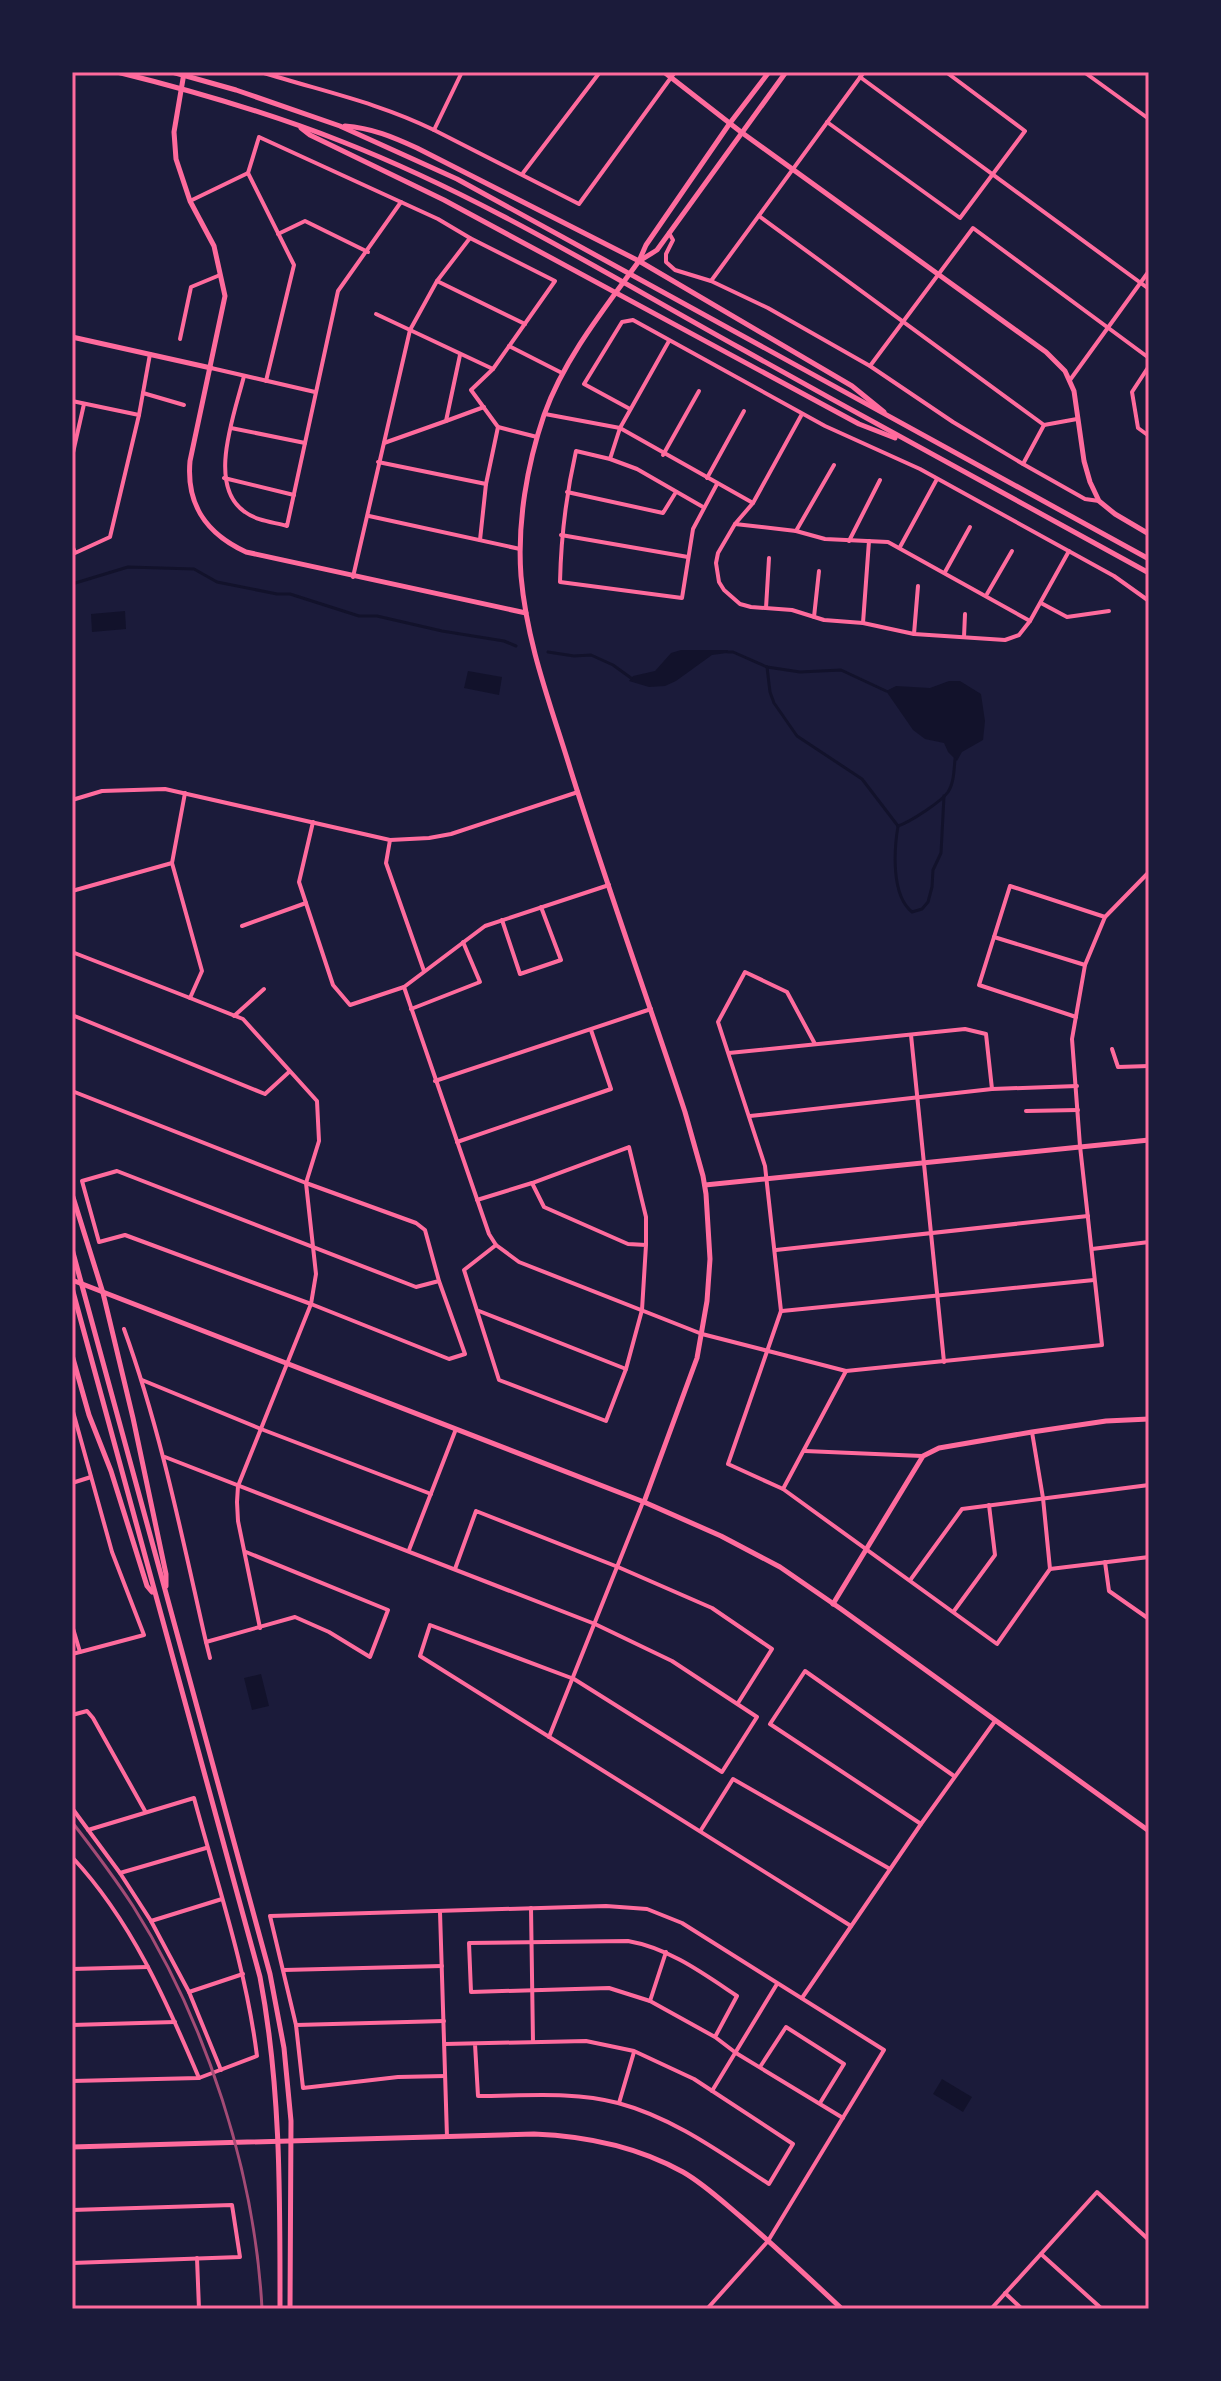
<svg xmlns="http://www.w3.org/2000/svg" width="1221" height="2381" viewBox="0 0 1221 2381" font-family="'Playfair Display',serif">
  <rect width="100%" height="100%" fill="#1b1b3a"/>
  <g fill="#12122b">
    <polygon points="125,611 126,629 92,632 91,614"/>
    <polygon points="681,650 728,650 727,653 712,655 676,681 665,686 649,687 629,681 633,676 655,671 671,653"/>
    <polygon points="468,671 502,677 499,695 464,688"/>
    <polygon points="949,681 960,681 981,694 985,721 983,740 962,752 957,761 948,752 944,743 925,739 913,730 886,691 896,686 930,688"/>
    <polygon points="261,1674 269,1706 252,1710 244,1678"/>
    <polygon points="942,2079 972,2097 963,2112 933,2094"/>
  </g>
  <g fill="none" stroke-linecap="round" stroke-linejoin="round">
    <g stroke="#12122b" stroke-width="3">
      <polyline points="72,584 128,567 194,569 217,582 277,594 290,594 359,616 377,616 442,631 504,641 516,646"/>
      <polyline points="548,652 574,656 591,655 613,665 631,678"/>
      <polyline points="728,652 733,652 767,667 800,672 841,670 886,691"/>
      <path d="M767,667l3,25 4,11 23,33 65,43 36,47c-4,24 -7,69 14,86l10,-3 6,-7 4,-15 1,-17 8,-17 3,-57"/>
      <path d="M898,826c12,-4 43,-24 50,-34 6,-9 6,-22 7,-33"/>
    </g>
    <g stroke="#ff6b9d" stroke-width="4">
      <path d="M261,72c60,19 116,30 173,58l28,-58"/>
      <polyline points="1084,72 1149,119"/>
      <polyline points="860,77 1149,289"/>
      <polyline points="827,122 960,218 1025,131 946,72"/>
      <polyline points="434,130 579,204 675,72"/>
      <polyline points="248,173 294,265 266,381"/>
      <polyline points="523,173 600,72"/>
      <polyline points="190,201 248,173 259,137 438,219 470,238 555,281 493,369 471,390 498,427 486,484 480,540"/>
      <polyline points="759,216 1044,425 1077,419"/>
      <polyline points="669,233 673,240 666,254 666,262 675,270 711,281 768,308 870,366 953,422 1023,464 1085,499 1099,501"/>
      <polyline points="278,234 305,221 368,252"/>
      <polyline points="437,281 525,324"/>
      <polyline points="711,281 864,72"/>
      <polyline points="376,314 493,369"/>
      <polyline points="180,339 191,287 220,275"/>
      <path d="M669,341l-49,87 -10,31 -34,-8c-10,44 -15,86 -16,131l122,16 11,-69 24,-45"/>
      <polyline points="509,346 562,373"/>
      <polyline points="870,366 973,228 1149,358"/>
      <polyline points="1149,366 1132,392 1138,428 1149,436"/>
      <polyline points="211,368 315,392"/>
      <path d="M244,376c-9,37 -38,110 1,136 12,9 28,10 42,14l51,-235 63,-89"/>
      <polyline points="1070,380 1149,271"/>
      <polyline points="143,393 184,405"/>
      <polyline points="72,401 139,415 110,537 75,553 72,545"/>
      <polyline points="630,409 584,384 622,322 633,320 825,426 920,469 1114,576 1149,601"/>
      <polyline points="545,414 620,428 753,503 802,414"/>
      <polyline points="139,415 150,354"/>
      <polyline points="446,421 484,407"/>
      <polyline points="498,427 537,437"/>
      <polyline points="231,428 305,443"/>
      <polyline points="384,443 446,421 460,355"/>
      <polyline points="663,455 699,391"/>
      <polyline points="72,457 84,404"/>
      <polyline points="610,459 637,469 703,507"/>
      <polyline points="378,462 486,484"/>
      <polyline points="1023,464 1044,425"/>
      <polyline points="224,478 294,495"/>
      <polyline points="707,478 744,411"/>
      <polyline points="567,492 663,513 676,492"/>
      <polyline points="753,503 735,524 718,553 716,563 719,582 724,590 740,604 751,607 792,610 824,620 863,623 914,634 1005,640 1019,635 1030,621 1069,551"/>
      <polyline points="369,516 520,549"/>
      <polyline points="735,524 796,531 825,539 888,542 1030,621"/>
      <polyline points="796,531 834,465"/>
      <polyline points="561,535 688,557"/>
      <polyline points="849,541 880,480"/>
      <polyline points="900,547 937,479"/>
      <polyline points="945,572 970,527"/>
      <polyline points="353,577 410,330 437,281 470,238"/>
      <polyline points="987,594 1012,551"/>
      <polyline points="1041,603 1067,617 1109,611"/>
      <polyline points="766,608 769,558"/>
      <polyline points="814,617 819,571"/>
      <polyline points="863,623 869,541"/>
      <polyline points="914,634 918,586"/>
      <polyline points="964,637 965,614"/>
      <polyline points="72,800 102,791 165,789 390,840 429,838 451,834 578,792"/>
      <polyline points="313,822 299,882 333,985 350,1005 404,987"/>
      <polyline points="390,840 386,863 424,971"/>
      <polyline points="609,885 485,926 404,987 489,1234 496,1245 519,1262 702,1334 846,1371 1102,1345 1080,1146 1072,1039 1085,965 1105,917 1149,872"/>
      <polyline points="72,891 172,863"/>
      <polyline points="502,920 520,974 561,960 541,907"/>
      <polyline points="242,926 306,903"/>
      <polyline points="994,937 1085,965"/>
      <polyline points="72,952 190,998 202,971 172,863 185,793"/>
      <polyline points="190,998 243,1019 317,1101 319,1141 306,1183 416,1223 425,1230 439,1281 465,1354 449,1359 311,1304 125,1235 99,1242 82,1181 117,1171 416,1287 439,1281"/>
      <polyline points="411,1009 480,982 463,942"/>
      <polyline points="72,1015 265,1094 289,1072"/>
      <polyline points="234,1016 264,989"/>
      <polyline points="1076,1017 979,985 1010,886 1105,917"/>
      <polyline points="911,1035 944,1362"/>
      <polyline points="815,1044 787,992 745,972 718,1022 765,1166 781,1311 728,1464 783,1489 997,1644 1050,1569 1043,1498 1032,1432"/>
      <polyline points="1112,1049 1118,1067 1149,1066"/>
      <polyline points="729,1053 965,1029 986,1034 992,1089"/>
      <polyline points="435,1081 651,1009"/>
      <polyline points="72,1091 306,1183 316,1274 311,1304 238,1486 237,1502 238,1521 260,1628"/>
      <polyline points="1026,1111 1078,1110"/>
      <polyline points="750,1116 992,1089 1077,1086"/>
      <polyline points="457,1142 611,1089 591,1030"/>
      <polyline points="477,1200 532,1183"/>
      <polyline points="496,1245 464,1270 499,1380 606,1421 626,1369 642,1310 646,1245 646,1217 629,1147 532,1183 544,1207 628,1244 646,1245"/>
      <polyline points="1092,1249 1149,1242"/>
      <polyline points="776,1250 1088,1216"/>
      <polyline points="479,1311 626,1369"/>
      <polyline points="782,1311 1094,1280"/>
      <path d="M124,1329c37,102 58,208 82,313l89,-25 34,15 41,25 18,-47 -142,-58"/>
      <polyline points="142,1380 261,1429 431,1494"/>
      <polyline points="72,1408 112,1552 144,1635 80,1652 72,1625"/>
      <polyline points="805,1451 922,1456"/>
      <polyline points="165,1457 595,1624 672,1661 757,1717 722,1772 574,1679 430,1625 420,1656 851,1926"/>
      <polyline points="72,1483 91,1477"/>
      <polyline points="783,1489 846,1371"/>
      <polyline points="409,1550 456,1429"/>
      <polyline points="1105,1562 1109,1591 1149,1619"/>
      <polyline points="455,1569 476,1511 618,1567 712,1608 772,1649 738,1703"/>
      <polyline points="1050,1569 1149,1557"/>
      <polyline points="911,1579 962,1509 1149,1485"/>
      <polyline points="954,1611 995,1555 989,1505"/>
      <polyline points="206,1642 210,1658"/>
      <polyline points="72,1654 80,1652"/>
      <polyline points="72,1715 87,1711 93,1718 145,1811"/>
      <polyline points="549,1737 643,1502"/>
      <polyline points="72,1808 120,1873 151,1921 189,1992 221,2070"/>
      <polyline points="921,1824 770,1724 805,1671 954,1776"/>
      <polyline points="701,1830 733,1779 890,1869"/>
      <path d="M72,1857c59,63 94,143 127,221"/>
      <polyline points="120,1873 206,1848"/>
      <polyline points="531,1908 533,2042"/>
      <polyline points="440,1912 447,2137"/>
      <polyline points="151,1921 222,1899"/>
      <polyline points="72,1969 148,1967"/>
      <polyline points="284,1970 442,1966"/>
      <polyline points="189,1992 243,1974"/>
      <polyline points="802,1998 921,1824 995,1721"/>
      <polyline points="650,2001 666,1952"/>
      <polyline points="72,2025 175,2022"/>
      <polyline points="296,2025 444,2021"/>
      <path d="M715,2037l22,-41c-33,-22 -68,-48 -109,-55l-159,2 2,49 138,-4 41,13 65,36 21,16 107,65"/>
      <path d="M445,2044l141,-3 48,10 60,28 99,65 -24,40c-48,-31 -95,-66 -151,-81 -45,-12 -94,-7 -140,-7l-3,-52"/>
      <polyline points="760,2067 786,2027 844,2064 820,2103"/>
      <polyline points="445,2076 398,2077 303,2088 296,2025 270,1916 606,1906 647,1909 682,1923 884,2050 768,2241 707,2309"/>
      <path d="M72,2081l127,-3 58,-22c-11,-88 -40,-173 -63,-258l-106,32"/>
      <polyline points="712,2091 777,1984"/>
      <polyline points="619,2103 634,2052"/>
      <polyline points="72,2210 232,2205 240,2257 72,2263"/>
      <polyline points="1041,2254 1102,2309"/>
      <polyline points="197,2258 199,2309"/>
      <polyline points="1005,2293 1022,2309"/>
      <polyline points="991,2309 1097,2192 1149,2240"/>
    </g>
    <g stroke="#ff6b9d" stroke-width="5">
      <path d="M117,72c77,19 152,41 226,70 138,54 267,134 397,206 136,76 273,151 409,225"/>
      <polyline points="172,72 236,90 340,126 457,179 1149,559"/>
      <polyline points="664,72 741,132 1046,352 1065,371 1074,391 1084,461 1090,482 1099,501 1115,514 1149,534"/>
      <path d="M184,73l-10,59 2,27 14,42 24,45 11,50 -35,165c-4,45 17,73 56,91l280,61"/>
      <path d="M345,126c27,2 48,11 72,22l222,113 213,125 32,26"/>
      <polyline points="301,128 310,135 444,200 859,424 895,438"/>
      <polyline points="641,260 657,250 786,72"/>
      <polyline points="72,337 211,368"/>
      <polyline points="705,1185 1149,1140"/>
      <polyline points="72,1194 103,1293 133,1418 166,1574 166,1586"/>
      <polyline points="72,1249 270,1974 284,2048 291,2121 290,2309"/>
      <polyline points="72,1280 644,1502 721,1536 780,1567 841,1609 1149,1831"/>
      <path d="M72,1288l188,689c21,110 20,221 20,332"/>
      <polyline points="72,1355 89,1415 111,1471 147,1586 152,1592"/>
      <path d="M644,1502l53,-144 10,-57 3,-42 -4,-65 -3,-18 -18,-64c-38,-115 -79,-229 -115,-344 -20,-65 -43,-124 -49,-192 -4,-53 6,-111 23,-161 20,-56 60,-106 95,-154l7,-16 84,-122 39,-51"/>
      <polyline points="833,1604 923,1456 939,1448 1032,1432 1106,1421 1149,1419"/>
      <path d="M72,2147l462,-13c52,2 102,12 149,38 21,12 40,30 58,45 35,30 68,61 101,92"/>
    </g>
    <path stroke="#a44b75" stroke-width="3" d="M72,1822c21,27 42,55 61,84 73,115 122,267 129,403"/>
  </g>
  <rect width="1221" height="2381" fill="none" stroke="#1b1b3a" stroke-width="148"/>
  <rect x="74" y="74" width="1073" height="2233" fill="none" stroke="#ff6b9d" stroke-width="3"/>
</svg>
